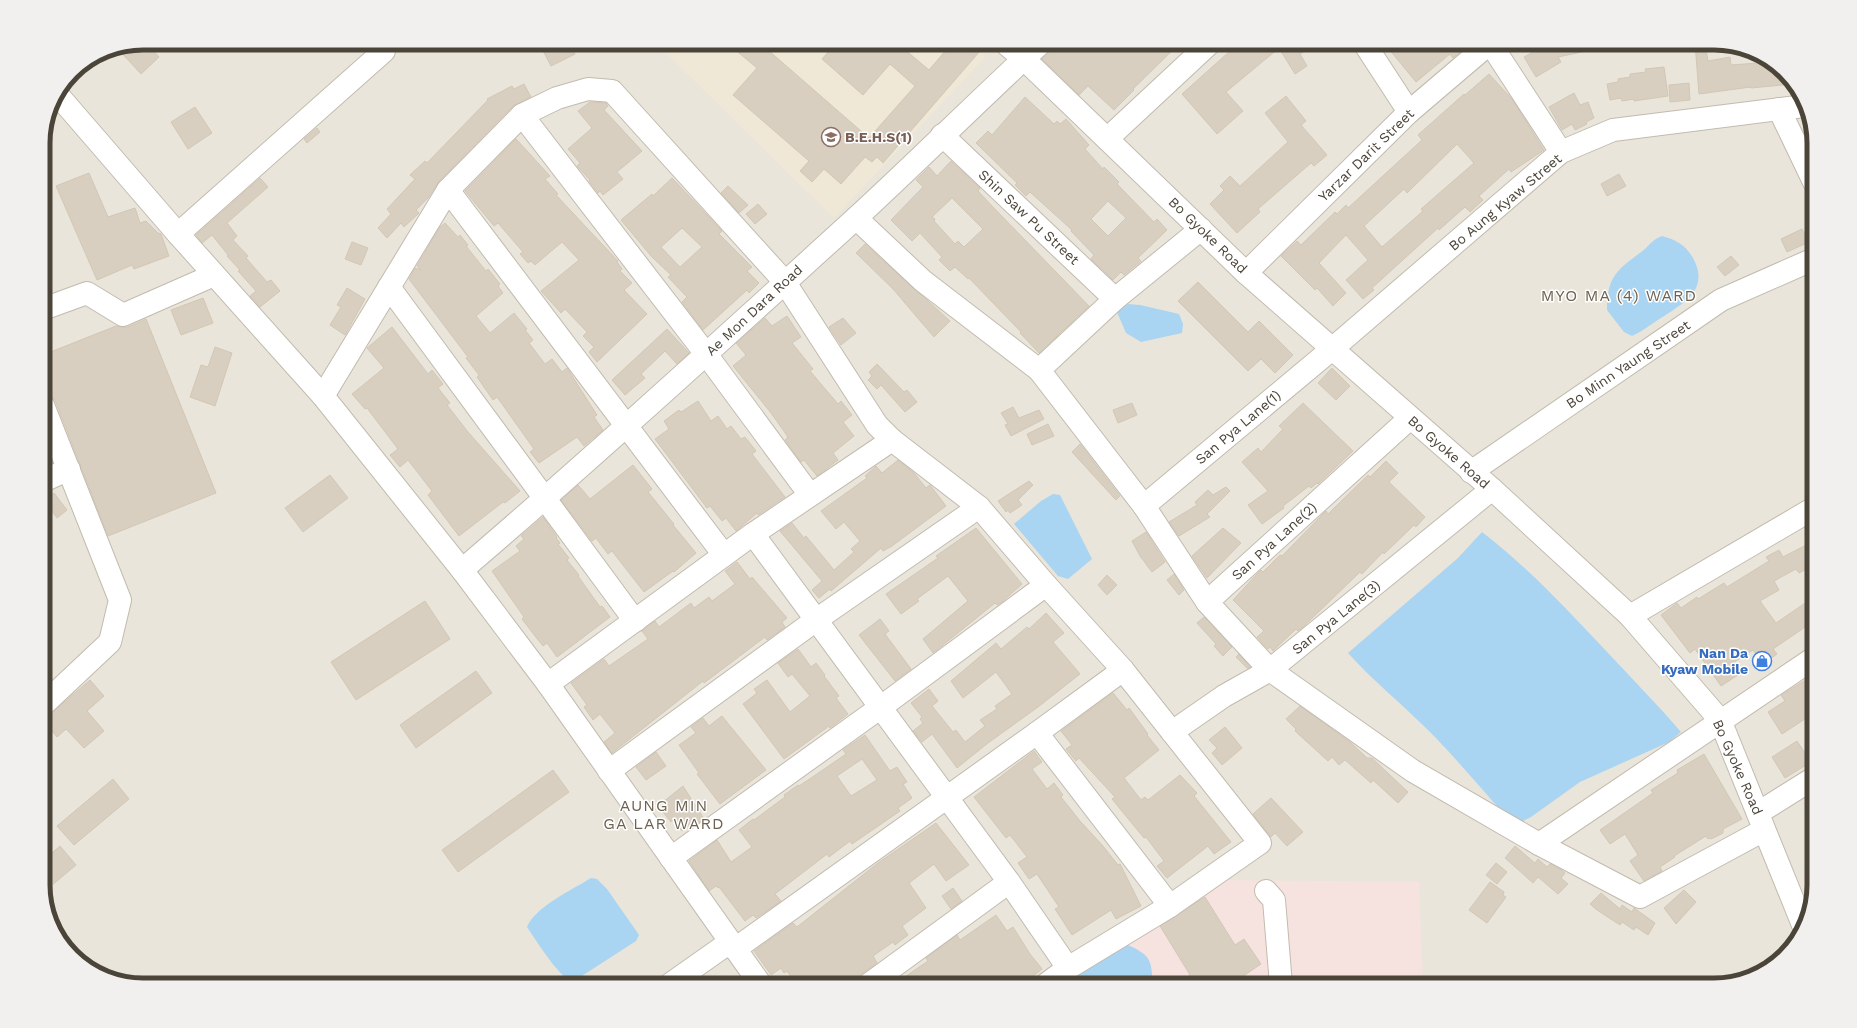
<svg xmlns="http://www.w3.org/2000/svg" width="1857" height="1028" viewBox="0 0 1857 1028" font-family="'Work Sans',sans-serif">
  <rect width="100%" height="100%" fill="#f6f3ec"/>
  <polygon fill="#eae5da" points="143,43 1714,43 1764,56 1797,88 1814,137 1814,885 1801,935 1764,972 1714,985 143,985 93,972 56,935 43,892 43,137 53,99 72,72 105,51"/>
  <polygon fill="#efe8d6" points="656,43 972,43 986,56 834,218"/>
  <polygon fill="#f6e3e0" points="1212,880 1419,882 1423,985 1052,985"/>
  <g fill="#a9d4f2">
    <path d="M421,43h28c-10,6 -19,8 -28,0z"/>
    <path d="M1662,236c16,4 26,11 33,26 13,29 -13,42 -34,56 -10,6 -18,13 -29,18l-8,-4 -17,-22c0,-36 12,-41 38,-61 6,-6 9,-10 17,-13z"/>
    <polygon points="1128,304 1140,305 1179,314 1183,324 1182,333 1141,342 1126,333 1117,312"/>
    <polygon points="1053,494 1060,495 1092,559 1068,579 1058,576 1014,524 1041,501"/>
    <path d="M1482,532c47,36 86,79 127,122 24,26 49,51 72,78l-12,10 -89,40 -49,35 -12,6 -11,-5c-27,-29 -52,-60 -80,-88 -26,-26 -55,-49 -80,-77l110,-95z"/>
    <path d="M591,878l6,1 10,10 32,46 -3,6 -65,42c-18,-15 -31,-37 -44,-56 9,-21 45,-37 64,-49z"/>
    <path d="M1128,945c24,11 23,15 25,40h-96l49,-32z"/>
  </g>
  <g fill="#d8cfc1" stroke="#d3c7b4" fill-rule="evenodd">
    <polygon points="146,43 159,57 141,74 117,48"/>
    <polygon points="539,43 569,43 575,54 551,66"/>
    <polygon points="727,43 760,43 869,138 915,86 890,64 863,95 822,59 836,43 845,51 852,43 897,43 929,70 952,43 972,43 980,51 883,163 877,157 872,162 865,157 841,184 824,169 812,182 800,171 809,161 733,95 757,68"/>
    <polygon points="1053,43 1180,43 1133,89 1134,90 1114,110 1088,86 1079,95 1042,59 1050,52"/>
    <polygon points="1239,43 1317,43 1300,54 1307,66 1295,74 1279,48 1226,92 1243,111 1217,134 1182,94"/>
    <polygon points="1384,43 1471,43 1453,58 1450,54 1416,82"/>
    <polygon points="1550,43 1596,43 1596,49 1558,57 1561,62 1536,77 1524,57"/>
    <polygon points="1695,43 1705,43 1708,61 1730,57 1731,65 1770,62 1794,84 1751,88 1751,87 1699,94"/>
    <polygon points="1664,67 1668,96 1634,101 1634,99 1622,101 1621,98 1610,100 1607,84 1618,82 1618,79 1630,77 1630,74 1646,72 1645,69"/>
    <path d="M1489,74l23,25 32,51 -33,22 -2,-3 -30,27 4,4 -13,12 -5,-5 -26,23 -1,-2 -66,60 2,2 -11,9 -17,-19 22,-20 -22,-25 -27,28 27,30 -13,13 -16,-18 -2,2 -34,-34 16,-15 4,4 34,-33 2,2 9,-9 2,3 74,-68 -4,-5 46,-41 1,1zM1457,144l17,19 -53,46 2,2 -41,36 -18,-21 40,-37 3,4z"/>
    <polygon points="1689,83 1690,100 1670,102 1669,85"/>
    <polygon points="524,84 531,97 513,106 439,181 428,198 416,210 419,213 404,227 401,223 387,238 378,228 391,214 387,209 415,179 410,175 425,161 427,163 488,100 487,99 512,86 514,89"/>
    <polygon points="1574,93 1580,105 1588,102 1594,118 1586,122 1587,124 1575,130 1572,124 1562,130 1549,107"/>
    <polygon points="1286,96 1306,121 1301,125 1327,155 1314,166 1311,163 1258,209 1260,212 1237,233 1210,204 1224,190 1220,186 1230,176 1240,186 1288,142 1265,113"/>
    <path d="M1025,97l29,27 3,-3 3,3 6,-5 23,26 -4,4 18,20 1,-2 15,15 -2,2 37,38 3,-3 10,11 -29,28 3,3 -17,14 -3,-3 -8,8 -22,-21 3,-4 -23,-24 1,-1 -42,-38 -4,4 -11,-11 2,-2 -41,-40 12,-12 4,4zM1108,201l18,17 -18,18 -17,-17z"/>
    <polygon points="590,102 606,103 608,106 604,110 642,151 617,172 623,179 603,195 600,191 598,193 589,181 590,180 577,166 580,163 568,149 592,128 578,111"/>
    <polygon points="195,107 212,133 188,149 171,122"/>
    <polygon points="317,128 320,132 307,143 304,139"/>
    <polygon points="516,139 550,176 545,179 558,194 556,195 618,261 617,262 622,269 620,271 632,283 624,290 647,314 597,362 589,352 594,347 583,336 587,332 565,309 561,313 541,291 579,260 562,242 535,265 531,261 528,263 520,254 523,252 498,223 494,226 465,191"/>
    <path d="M951,161l29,27 -2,3 14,15 97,100 -50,47 -19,-20 1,-1 -52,-54 -1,1 -13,-12 -5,4 -11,-11 3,-3 -22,-24 -8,8 -21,-21 32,-33 -7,-7 13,-13 8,9zM952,198l31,31 -19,18 -6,-6 -3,3 -21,-23 1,-2 -3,-2z"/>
    <polygon points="89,173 108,217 135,208 140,223 146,221 158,233 161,234 169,256 134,269 132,265 97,280 56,186"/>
    <polygon points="1619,174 1626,186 1607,196 1601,184"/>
    <polygon points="260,178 268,187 227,223 237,236 233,240 248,256 246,258 267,282 271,280 280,291 260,307 250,296 256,291 238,271 240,270 227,256 228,255 212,235 202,243 196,235"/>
    <path d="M672,178l50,53 -3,3 33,33 -5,4 12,12 -10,10 -2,-3 -44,40 -21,-28 5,-5 -19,-20 3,-2 -20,-19 -30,-36 31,-26 1,2zM682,228l20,19 -22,20 -19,-20z"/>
    <polygon points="728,186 748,205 739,213 721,193"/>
    <polygon points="758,204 767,214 755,224 746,214"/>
    <polygon points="445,223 458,237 460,235 468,245 466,246 486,271 488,269 500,284 498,286 503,293 476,316 490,333 514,313 527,329 525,330 533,340 529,343 545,364 552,359 562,372 567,368 597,415 594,417 603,430 584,446 577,437 539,463 530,452 534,449 512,418 497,397 493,400 477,377 479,375 466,358 468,357 409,279 415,268 421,270 417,266 440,227"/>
    <polygon points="1802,229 1809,242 1787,252 1781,239"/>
    <polygon points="352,242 368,248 361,265 345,259"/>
    <polygon points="865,244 950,321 934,337 893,289 856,253"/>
    <polygon points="1731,256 1739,265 1725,276 1717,267"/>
    <polygon points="1198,282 1248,332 1259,321 1293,355 1275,373 1261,359 1248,371 1178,301"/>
    <polygon points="347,288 365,299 345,335 330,325 341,307 337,305"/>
    <polygon points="203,298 213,323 181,335 171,310"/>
    <polygon points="787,316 801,337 792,343 813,369 810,371 838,404 841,401 852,415 843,422 854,436 833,453 838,460 817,476 804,460 801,462 785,440 788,437 771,413 733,366 746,355 736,343 765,318 772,326"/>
    <polygon points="843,318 856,333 841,345 829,327"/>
    <polygon points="146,319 216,493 108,536 55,400 48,394 43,383 43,355 116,326 122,327 128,327"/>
    <polygon points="392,327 428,374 432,370 443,384 438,388 450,403 447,405 468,432 520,491 505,503 503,502 459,536 428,495 432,491 408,460 400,467 390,455 398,449 367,408 365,409 352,394 384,368 367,348"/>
    <polygon points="667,329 689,353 677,364 665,351 641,374 645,378 625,395 612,380"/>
    <polygon points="215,347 232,353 215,406 190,397 201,365 208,367"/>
    <polygon points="877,364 904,392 907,390 917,402 905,412 881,385 877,389 868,380 872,376 869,372"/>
    <polygon points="1332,368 1350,386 1336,400 1318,383"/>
    <polygon points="698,401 711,421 718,416 727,429 731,426 741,439 745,437 756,451 752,454 785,497 758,515 757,513 736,531 726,518 722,521 710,506 707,508 655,439 669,429 664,421 679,410 681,412"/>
    <polygon points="1132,403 1137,415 1118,423 1113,410"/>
    <polygon points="1303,403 1353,451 1318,484 1317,483 1311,488 1309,486 1283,506 1284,508 1262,524 1248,505 1268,491 1242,462 1258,448 1261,452 1283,429 1279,426"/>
    <polygon points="1013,407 1019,418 1039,410 1044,419 1011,436 1005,425 1008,424 1001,413"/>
    <polygon points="1048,424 1054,436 1032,445 1027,434"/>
    <polygon points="1080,444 1120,496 1116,500 1072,452"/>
    <polygon points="898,460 914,473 926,488 930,485 946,506 892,546 883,551 881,548 831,591 830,589 819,598 812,590 822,581 780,531 792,523 804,538 806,536 834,570 854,552 851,549 860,541 844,522 836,529 821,511 867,478 865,476 876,466 882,473"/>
    <polygon points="1386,461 1398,473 1389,482 1425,517 1416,527 1414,525 1384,554 1383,552 1362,574 1360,572 1304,626 1298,631 1296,629 1273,651 1270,647 1268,649 1257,637 1264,631 1233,600 1257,574 1261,570 1263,572 1280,555 1282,556 1326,511 1328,514 1368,475 1370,477"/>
    <polygon points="633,465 652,489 648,492 674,524 673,525 696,553 674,572 673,571 644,592 612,551 608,554 596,538 592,541 561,500 578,485 590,499"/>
    <polygon points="330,475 348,498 303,532 285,508"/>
    <polygon points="1029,481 1033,485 1018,500 1022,505 1010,513 1008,510 1006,512 998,501"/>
    <polygon points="1226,487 1230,491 1207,514 1210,517 1179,536 1169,522 1197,505 1195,502 1208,490 1213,495"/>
    <polygon points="54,493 67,510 57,518 44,501"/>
    <polygon points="543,517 557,537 556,538 560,543 558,544 569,558 567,560 579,575 578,576 600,607 602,606 610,617 557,657 547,643 543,646 535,636 522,619 524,617 492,571 520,551 516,546 524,539 521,536"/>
    <polygon points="976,528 1022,584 1002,602 997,605 995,603 933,653 923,639 968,601 948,576 917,599 919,601 901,614 886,594 938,558 936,556"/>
    <polygon points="1223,528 1241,543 1207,578 1192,556"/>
    <polygon points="1146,532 1165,562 1152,572 1140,556 1132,541"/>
    <polygon points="1814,541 1814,565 1799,573 1796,569 1774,581 1779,590 1760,601 1776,623 1814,597 1814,621 1773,649 1777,654 1763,664 1753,650 1731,664 1738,675 1721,686 1695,649 1690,653 1661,615 1677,603 1681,608 1697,597 1698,599 1724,583 1727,587 1769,561 1766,557 1779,550 1783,557"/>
    <polygon points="737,562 750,579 752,577 787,618 782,622 785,627 767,640 765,637 704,683 703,681 612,753 604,742 615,733 600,714 593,720 584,707 587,705 571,683 604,659 609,666 648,639 642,631 655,621 659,627 691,603 694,608 709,597 712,601 735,584 725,571"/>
    <polygon points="1174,574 1184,590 1179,595 1167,580"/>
    <polygon points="1107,575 1117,585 1107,595 1098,585"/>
    <polygon points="425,601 450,639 356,700 331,662"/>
    <polygon points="1046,613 1064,633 1053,642 1080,674 1038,707 988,743 957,768 932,734 922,742 913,731 923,723 920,719 922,717 911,703 929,689 938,701 932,706 953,732 956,730 965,742 985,726 980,720 997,709 995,706 1012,694 996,672 963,698 951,681 996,643 1001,649 1027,627 1029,629"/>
    <polygon points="1204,617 1232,647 1223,656 1214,646 1216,644 1197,623"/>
    <polygon points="880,619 889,631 885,634 911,669 895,681 859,635"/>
    <polygon points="798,649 811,667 816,663 825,675 824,676 839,696 836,698 848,714 830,728 829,726 784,759 743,704 757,693 754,689 767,680 790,712 810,696 792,674 788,677 778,663"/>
    <polygon points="1239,654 1250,667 1249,668 1247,668 1236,657"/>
    <polygon points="476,671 492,693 416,748 400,725"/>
    <polygon points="1814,675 1814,713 1782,734 1768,712 1785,701 1781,695"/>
    <polygon points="90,680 104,696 87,711 104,731 84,748 66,729 57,737 43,720"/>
    <polygon points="1113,693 1127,710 1129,708 1148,734 1147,735 1159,750 1124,778 1141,800 1145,797 1148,800 1180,775 1197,793 1194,796 1231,842 1214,854 1208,846 1167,878 1157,866 1164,861 1146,837 1144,838 1112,799 1115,797 1079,758 1076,761 1066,749 1072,745 1061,731"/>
    <polygon points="1300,706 1350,742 1367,758 1372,758 1408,792 1398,803 1373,780 1371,783 1345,760 1339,765 1332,757 1328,761 1295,731 1296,729 1286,719"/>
    <polygon points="722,716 766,770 720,804 697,774 699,773 679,745 696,733 691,727 703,718 709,726"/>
    <polygon points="1225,727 1242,748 1222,765 1212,753 1217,748 1209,740"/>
    <path d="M865,735l25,36 7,-4 10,15 -4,2 9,14 -14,10 2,3 -48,33 -2,-3 -21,16 -2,-3 -52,40 6,7 -25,17 -3,-3 -8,6 -26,-34 -1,1 -2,-2 -7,5 -20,-30 28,-21 14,22 21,-15 -13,-17 14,-11 1,1 31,-23 -1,-2 14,-10 1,1 12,-8 35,-24 -3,-4zM862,759l15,21 -26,16 -14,-20z"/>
    <polygon points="1797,741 1811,762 1785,778 1772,757"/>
    <polygon points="1034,751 1042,762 1032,769 1047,789 1054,783 1063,795 1061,797 1080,821 1103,846 1118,865 1120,864 1141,906 1116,919 1111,910 1072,935 1055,909 1059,907 1037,874 1029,879 1018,863 1027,857 1010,835 1006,838 974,797"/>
    <polygon points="656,752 666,766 646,780 636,767"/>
    <polygon points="1704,754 1742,819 1723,829 1723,833 1711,839 1709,838 1708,839 1706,836 1674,856 1675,857 1660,867 1662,871 1644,881 1630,861 1638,855 1625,834 1610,844 1600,830 1653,793 1651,790 1678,773 1677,770"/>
    <polygon points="553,770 569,792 458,872 442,850"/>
    <polygon points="113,779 129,799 74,845 57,826"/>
    <polygon points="683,786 704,819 693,827 690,824 682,831 673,820 671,822 658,806"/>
    <polygon points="1271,798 1303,832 1287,846 1275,833 1271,837 1253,814"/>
    <polygon points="936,823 969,865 946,881 934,864 909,883 926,908 902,926 908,935 895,945 893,942 873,956 877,963 860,975 857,980 856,985 797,985 787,971 784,973 781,968 771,975 754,951 793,923 797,927 878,863"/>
    <polygon points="60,846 76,865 51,886 43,877 43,861"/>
    <polygon points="1515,846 1535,863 1538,859 1547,867 1550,864 1560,869 1565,873 1561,878 1568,884 1558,894 1538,877 1533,883 1505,858"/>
    <polygon points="1496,863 1507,872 1497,884 1486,875"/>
    <polygon points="1490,882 1504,892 1503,895 1506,897 1487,923 1469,910"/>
    <polygon points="953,888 962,901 951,909 942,896"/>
    <polygon points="1684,890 1696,902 1676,924 1664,908"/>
    <polygon points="1601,893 1620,909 1622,905 1632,912 1634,908 1655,923 1648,935 1636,927 1634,930 1622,922 1620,925 1597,910 1590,904"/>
    <polygon points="1205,897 1235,945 1244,939 1261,964 1230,985 1176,985 1190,975 1160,926"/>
    <polygon points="996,915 1007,931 1013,927 1030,954 1042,969 1022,985 893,985 928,961 926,958 957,935 960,940"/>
  </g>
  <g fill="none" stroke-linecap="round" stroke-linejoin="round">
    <defs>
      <g id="minor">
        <polyline points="1005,43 1024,59 1246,273 1492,489 1630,616 1720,720 1803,925"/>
        <polyline points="1364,43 1409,112"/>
        <polyline points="1490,43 1561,152"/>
        <polyline points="57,94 178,234 323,396 462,570 548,684 761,985"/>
        <polyline points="1779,109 1814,182"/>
        <polyline points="522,115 706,354 810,495"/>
        <polyline points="942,135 1115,299"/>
        <polyline points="1107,139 1210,43"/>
        <polyline points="448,190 724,555"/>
        <polyline points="856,218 923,281 1039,370"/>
        <polyline points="1201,229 1115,299 1039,370 1144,506 1207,602"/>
        <polyline points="178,234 384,51 385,43"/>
        <polyline points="1246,273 1409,112 1490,43"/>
        <polyline points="389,287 635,621"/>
        <polyline points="43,309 87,293 123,315 214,275"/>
        <polyline points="323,396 448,190 522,115 557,98 588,89 612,91 784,281 877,425 892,440 979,507 1046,585 1123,670 1260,843 1170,906 1068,968 1045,985"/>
        <polyline points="43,405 120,600 110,642 43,705"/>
        <polyline points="1410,418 1207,602 1270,670 1413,771 1539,844 1640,897 1764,830"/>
        <polyline points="1471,472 1721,300 1814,259"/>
        <polyline points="43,481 69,469"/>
        <polyline points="1144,506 1332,349 1561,152 1613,130 1804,106"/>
        <polyline points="753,534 1009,882 1068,968"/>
        <path d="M462,570c133,-114 263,-233 393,-351 63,-58 123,-118 186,-176"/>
        <polyline points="1630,616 1814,508"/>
        <polyline points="548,684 753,534 892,440"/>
        <polyline points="1172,732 1224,696 1270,670 1492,489"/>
        <polyline points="1037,733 1170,906"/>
        <polyline points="609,771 816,620 979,507"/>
        <polyline points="1758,813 1814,778"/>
        <polyline points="1539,844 1814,658"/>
        <polyline points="671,858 881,707 1046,585"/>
        <polyline points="1266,891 1274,900 1281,985"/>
        <polyline points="735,949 1037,733 1123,670"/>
        <polyline points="669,985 730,942"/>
        <polyline points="868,985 1009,882"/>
      </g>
    </defs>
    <use href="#minor" stroke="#c2bbae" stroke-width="24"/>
    <use href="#minor" stroke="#fff" stroke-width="22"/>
  </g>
  <defs>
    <symbol id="school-ring" viewBox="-11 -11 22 22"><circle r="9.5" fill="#fff" stroke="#8d6e63" stroke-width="1.5"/><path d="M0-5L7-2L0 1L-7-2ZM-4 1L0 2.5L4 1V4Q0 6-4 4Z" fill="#8d6e63"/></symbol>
    <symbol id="shop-ring" viewBox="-11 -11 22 22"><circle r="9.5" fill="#fff" stroke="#3f7fe0" stroke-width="1.5"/><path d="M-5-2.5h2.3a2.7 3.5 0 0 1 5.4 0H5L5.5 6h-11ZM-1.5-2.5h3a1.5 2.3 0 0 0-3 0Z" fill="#3f7fe0"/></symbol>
  </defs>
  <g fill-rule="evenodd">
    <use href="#school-ring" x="820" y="126" width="22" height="22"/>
    <use href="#shop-ring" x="1751" y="650" width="22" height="22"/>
  </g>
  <g text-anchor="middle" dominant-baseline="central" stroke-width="3" stroke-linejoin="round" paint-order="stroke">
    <g font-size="14" font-weight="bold" fill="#785e54" stroke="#fff" text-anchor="start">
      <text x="845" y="137">B.E.H.S(1)</text>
    </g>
    <g font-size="14" fill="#4b4439" stroke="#fff">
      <text transform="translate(1366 155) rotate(-44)">Yarzar Darit Street</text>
      <text transform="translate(1505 202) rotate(-40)">Bo Aung Kyaw Street</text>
      <text transform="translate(1029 217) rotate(43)">Shin Saw Pu Street</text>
      <text transform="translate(1208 235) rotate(44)">Bo Gyoke Road</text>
      <text transform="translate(754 310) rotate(-43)">Ae Mon Dara Road</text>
      <text transform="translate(1628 364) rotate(-34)">Bo Minn Yaung Street</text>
      <text transform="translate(1238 427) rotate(-40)">San Pya Lane(1)</text>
      <text transform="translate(1449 452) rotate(41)">Bo Gyoke Road</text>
      <text transform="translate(1274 541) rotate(-42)">San Pya Lane(2)</text>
      <text transform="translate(1336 617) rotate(-39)">San Pya Lane(3)</text>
      <text transform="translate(1738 767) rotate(66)">Bo Gyoke Road</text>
    </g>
    <g font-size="14" font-weight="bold" fill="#366cbe" stroke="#fff" text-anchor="end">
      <text x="1748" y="653">Nan Da<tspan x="1748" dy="16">Kyaw Mobile</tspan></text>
    </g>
    <g font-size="16" letter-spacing="1" fill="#6e6250" stroke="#fff">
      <text x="1619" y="295">MYO MA (4) WARD</text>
      <text x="664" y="805">AUNG MIN<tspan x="664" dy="18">GA LAR WARD</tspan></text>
    </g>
  </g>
  <path d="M0 0H1857V1028H0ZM143 50H1714A93 93 0 0 1 1807 143V885A93 93 0 0 1 1714 978H143A93 93 0 0 1 50 885V143A93 93 0 0 1 143 50Z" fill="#f1f0ef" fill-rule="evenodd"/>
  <path fill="none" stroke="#4b4439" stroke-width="5" d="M143 50H1714A93 93 0 0 1 1807 143V885A93 93 0 0 1 1714 978H143A93 93 0 0 1 50 885V143A93 93 0 0 1 143 50Z"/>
</svg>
